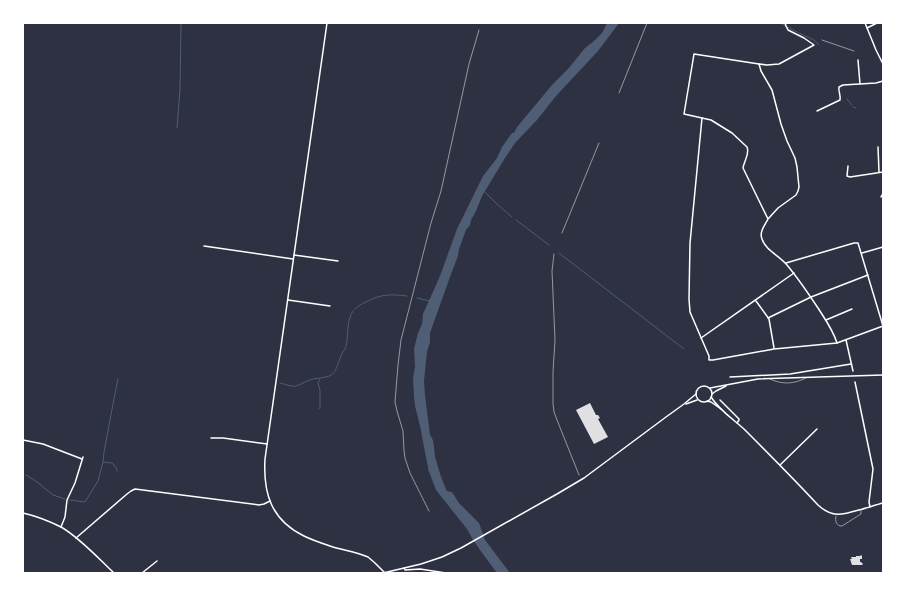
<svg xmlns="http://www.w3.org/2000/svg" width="906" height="596" viewBox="0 0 906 596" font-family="'PT Sans',sans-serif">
  <rect width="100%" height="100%" fill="#2d3142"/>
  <path fill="#4f5d75" d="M607,23h12l-21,28 -42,45 -19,24 -22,23 -10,15 -23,38 -6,15 -5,9 -1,5 -4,5 -7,19 -1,7 -8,21 -20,56v9l-3,10 -3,29 1,14 5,40c6,7 3,17 6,25 3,11 6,21 11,31l5,1 7,11 20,20 6,17 25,33h-13l-17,-23 -8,-12 -5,-9 -31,-39 -8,-21v-2l-6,-30 -1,-7 -6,-24 -1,-9 -1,-19 2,-11 -1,-18 4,-16 4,-9 1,-10 17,-38 17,-47 26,-53 14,-18 5,-11 10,-14h2l3,-6 35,-42 16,-16 17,-21 9,-7 8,-8z"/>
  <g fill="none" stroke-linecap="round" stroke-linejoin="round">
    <g stroke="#4f5d75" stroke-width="1">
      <polyline points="780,23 797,32"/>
      <polyline points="799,33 814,40 819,45"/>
      <polyline points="847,99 852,105"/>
      <polyline points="853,107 856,108"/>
      <polyline points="177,128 180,89 181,23"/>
      <polyline points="485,192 497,204 512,217"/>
      <polyline points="516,220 549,245"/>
      <polyline points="559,253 684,349"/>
      <polyline points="417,298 430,301"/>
      <path d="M355,309c3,-3 6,-5 11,-7 15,-8 24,-8 41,-6"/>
      <path d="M280,383c5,1 11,4 16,3 6,-2 10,-5 17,-7 23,-3 20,-3 28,-23 2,-5 6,-9 6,-15 1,-10 0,-21 6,-30"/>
      <polyline points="319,409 320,407 320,390 318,383 320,379"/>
      <polyline points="103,462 112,463 117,469 117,471"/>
      <polyline points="23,474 24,475"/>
      <polyline points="26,475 37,482 53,495 65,499"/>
      <polyline points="69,500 85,502 98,481 103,462 104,452 113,404 118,379"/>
    </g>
  </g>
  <g fill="#e0e0e3">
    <polygon points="590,403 596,415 598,415 600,418 598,419 608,437 594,444 576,410"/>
    <polygon points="861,555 862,556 862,559 860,559 860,562 861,562 863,564 862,565 852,565 850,559 852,559 851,557 856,557 856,556 860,556"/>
  </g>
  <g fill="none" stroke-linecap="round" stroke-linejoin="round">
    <g stroke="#fff" stroke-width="0.5">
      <polyline points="619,93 647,23"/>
      <polyline points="562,233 599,143"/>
      <polyline points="554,254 552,271 555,340 553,372 553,404 554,412 559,425 579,475"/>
      <polyline points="429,511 410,473 405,458 404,451 403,431 397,411 395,402 398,365 401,340 431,223 441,191 469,64 479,30"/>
    </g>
    <g stroke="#fff" stroke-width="0.5">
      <polyline points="822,40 854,51"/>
      <path d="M770,379c13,6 24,5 36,-1"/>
      <path d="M836,516c-1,5 0,10 6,10l19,-12v-3"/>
    </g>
    <g stroke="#fff" stroke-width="1.5">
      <polyline points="867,28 877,23"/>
      <polyline points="858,60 860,84"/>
      <polyline points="759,64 767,65 779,64 814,45 804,38 788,30 786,26 785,23"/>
      <path d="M817,111l23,-11c1,-5 -2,-9 -1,-13l4,-2 33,-2 7,-2"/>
      <polyline points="702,118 690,243 689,299 690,312 709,356 709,360 713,360 774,349 837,343 883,326 858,243 854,243 786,263"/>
      <polyline points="878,147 879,172"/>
      <polyline points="848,166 847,176 850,177 883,172"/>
      <polyline points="881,197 882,195 883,194"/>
      <path d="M768,219l10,-11 18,-13 2,-4 1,-4 -2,-20 -2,-9 -8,-17 -6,-17 -9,-34 -11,-19 -2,-7 -65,-10 -10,60 27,6 21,13 15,14c3,7 -3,14 -4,21l25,51c-3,6 -9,13 -6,20 4,12 17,16 25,26 11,13 21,28 31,43 7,11 15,22 19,35"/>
      <polyline points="204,246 293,259"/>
      <polyline points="862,253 883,247"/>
      <polyline points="294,255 338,261"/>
      <polyline points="288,300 330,306"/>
      <polyline points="756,301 769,319 774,348"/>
      <polyline points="768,318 811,297 868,275"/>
      <polyline points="826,320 852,309"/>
      <polyline points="701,338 794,273"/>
      <polyline points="846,340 853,371"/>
      <polyline points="730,377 790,374 851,364"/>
      <polyline points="855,382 873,469 869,502 870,507"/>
      <polyline points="720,400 739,419 739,420 737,423"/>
      <polyline points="211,438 223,438 267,444"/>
      <polyline points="23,440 43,444 82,459"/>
      <polyline points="780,465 817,429"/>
      <polyline points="61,527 65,517 67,500 75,483 83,457"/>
      <polyline points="76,538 127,494 131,491 135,489 259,505 264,504 270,501"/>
      <polyline points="404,568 405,570 420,569 446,573"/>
      <polyline points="142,573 157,561"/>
    </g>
    <g stroke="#fff" stroke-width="1.5">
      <path d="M327,23l-62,436c-2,34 6,61 39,77 8,4 17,7 26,10 12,4 26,6 38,11l7,6 10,10"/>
      <polyline points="865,23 876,50 883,64"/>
      <circle cx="704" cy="394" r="8"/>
      <polyline points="710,388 758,379 883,375"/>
      <polyline points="712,394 716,391 726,386"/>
      <path d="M711,397c8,13 22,22 33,32 25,25 50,50 74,76 14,13 24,10 41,5 8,-2 16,-5 24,-7"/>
      <polyline points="707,401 711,402 721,409"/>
      <polyline points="686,404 697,400"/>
      <path d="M23,513c13,3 26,8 38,14 18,10 38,32 53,46"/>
      <polyline points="383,573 421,564 442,557 461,548 557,494 584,478 666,417 684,404 696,394"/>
    </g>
  </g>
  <rect width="906" height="596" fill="none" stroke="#ffffff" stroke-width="48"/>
</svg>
